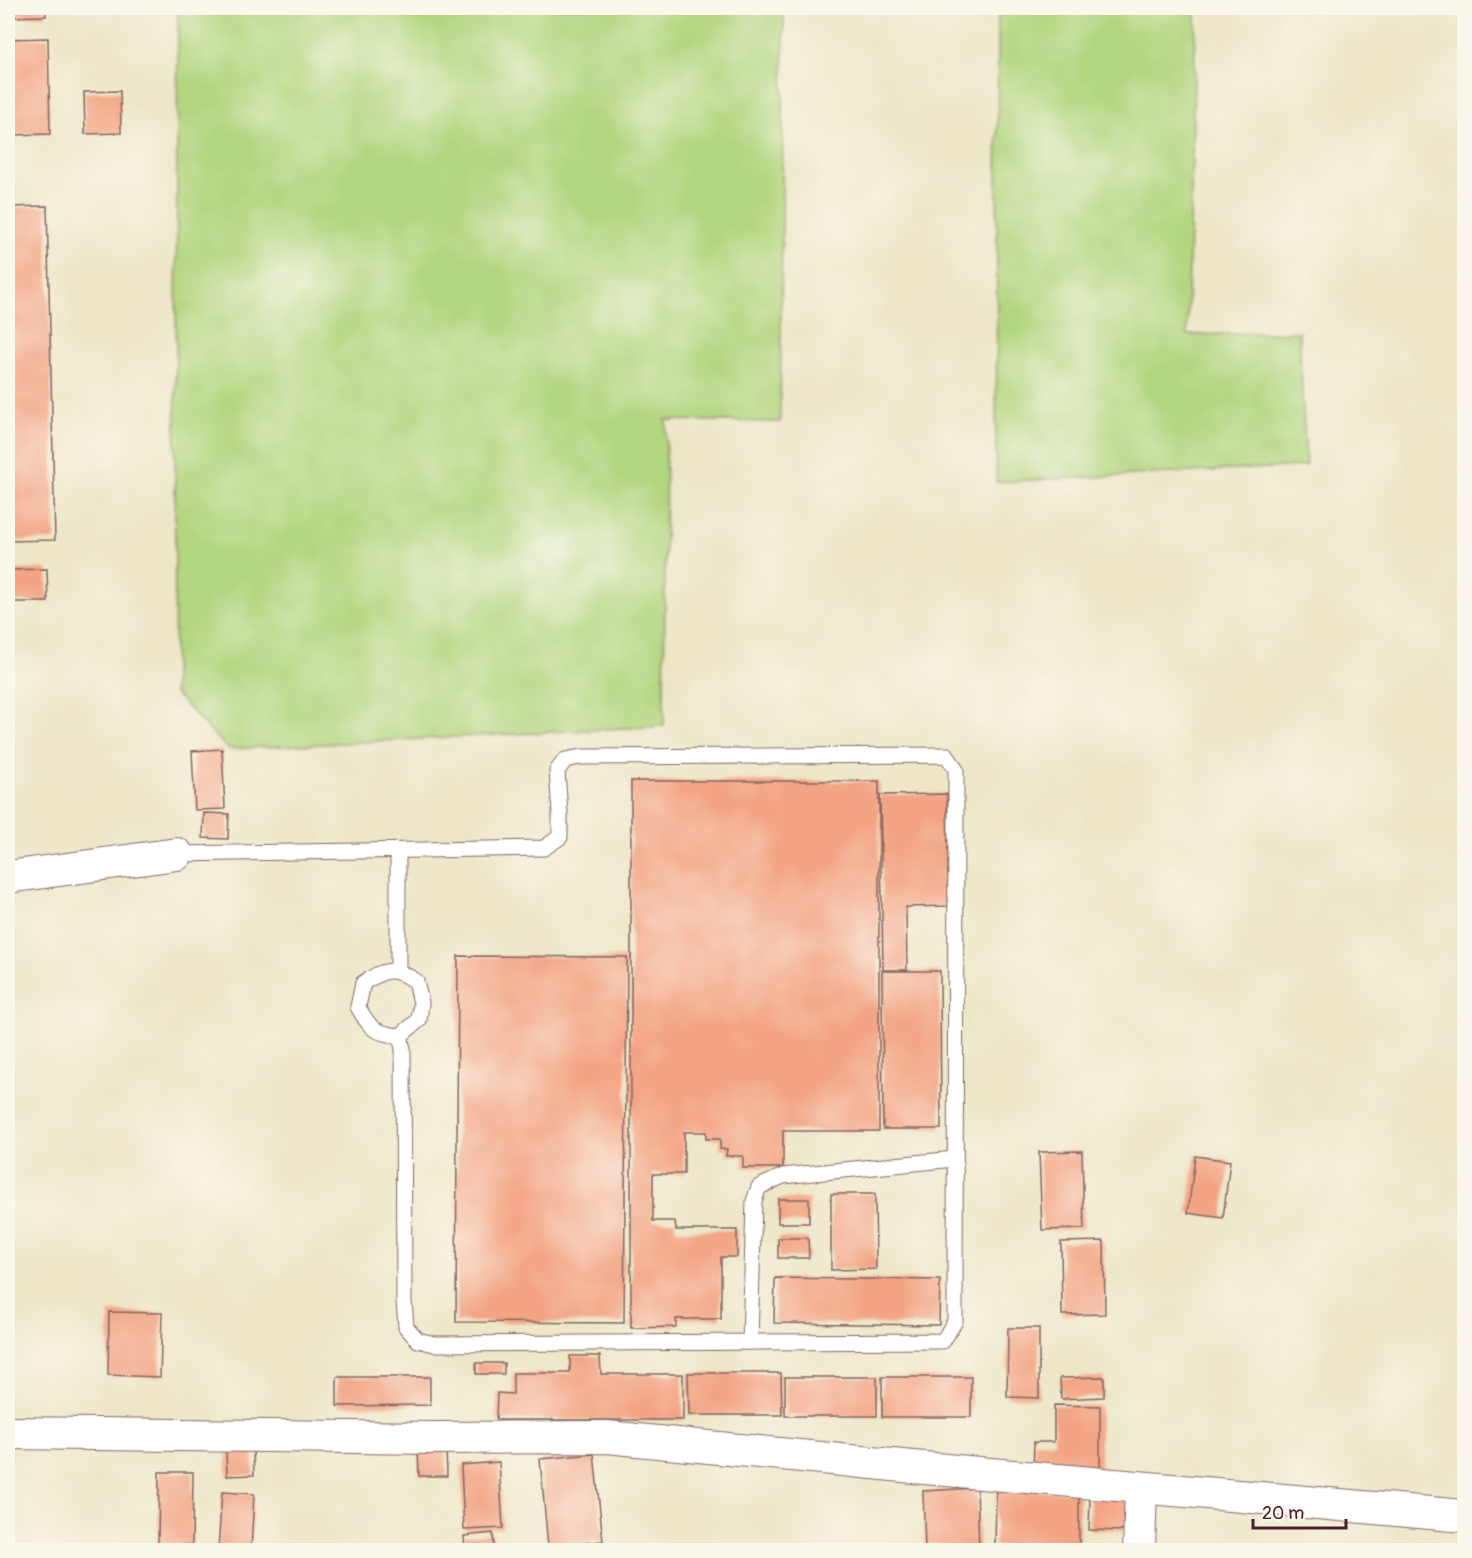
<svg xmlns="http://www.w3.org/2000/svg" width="1472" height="1558" viewBox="0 0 1472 1558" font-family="Pangolin,sans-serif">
  <rect width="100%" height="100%" fill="#fbf7ec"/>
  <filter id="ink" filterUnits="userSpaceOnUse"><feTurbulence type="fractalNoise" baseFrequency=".0167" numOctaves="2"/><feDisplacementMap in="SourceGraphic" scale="12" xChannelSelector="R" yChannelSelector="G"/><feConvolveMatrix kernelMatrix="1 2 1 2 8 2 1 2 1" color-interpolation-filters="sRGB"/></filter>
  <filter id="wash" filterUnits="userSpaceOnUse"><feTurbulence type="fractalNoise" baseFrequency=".008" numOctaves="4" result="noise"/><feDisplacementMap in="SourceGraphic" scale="24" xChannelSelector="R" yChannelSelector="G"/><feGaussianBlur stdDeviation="1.35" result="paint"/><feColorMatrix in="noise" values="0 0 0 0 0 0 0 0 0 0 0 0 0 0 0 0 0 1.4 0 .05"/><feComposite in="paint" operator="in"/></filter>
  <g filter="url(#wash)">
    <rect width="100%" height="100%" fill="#ede6c7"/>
    <g fill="#b2d67f" stroke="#7e7a55" stroke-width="1.5">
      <polygon points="178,8 784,8 780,422 666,420 664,726 228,749 174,693"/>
      <polygon points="998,8 1196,8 1187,335 1299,332 1306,466 996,482"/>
    </g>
    <g id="blocks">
      <g fill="#f3a484">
        <polygon points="8,8 45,8 46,16 8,17"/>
        <polygon points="48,38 50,134 8,135 8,39"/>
        <polygon points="120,91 121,133 85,134 84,92"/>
        <polygon points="47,206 55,540 8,541 8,207"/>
        <polygon points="47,569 48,602 8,602 8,570"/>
        <polygon points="222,749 225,809 195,810 192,751"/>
        <polygon points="631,781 879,781 879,1131 783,1131 783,1168 743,1168 743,1156 726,1156 727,1149 720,1149 720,1139 706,1139 706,1132 684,1132 684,1174 653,1174 653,1221 675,1221 676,1230 737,1230 737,1257 721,1257 721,1319 676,1319 676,1327 631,1328"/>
        <polygon points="947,794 949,906 906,907 907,970 883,970 880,795"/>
        <polygon points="204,813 229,814 228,839 203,838"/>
        <polygon points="458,956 627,957 624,1323 456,1322"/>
        <polygon points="882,971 940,971 941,1129 883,1129"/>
        <polygon points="1082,1151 1084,1229 1042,1230 1039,1152"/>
        <polygon points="1195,1156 1230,1161 1223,1218 1188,1213"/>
        <polygon points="831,1194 875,1194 876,1269 831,1270"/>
        <rect x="778" y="1199" width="31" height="24"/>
        <polygon points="778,1238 808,1238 809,1258 778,1258"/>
        <polygon points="1104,1241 1105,1314 1062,1315 1061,1242"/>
        <polygon points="775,1278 940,1280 939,1325 774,1323"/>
        <polygon points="109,1312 162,1313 160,1377 108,1375"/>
        <polygon points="1008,1328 1039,1328 1039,1398 1007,1397"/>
        <polygon points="570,1356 600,1356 601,1374 683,1374 683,1420 496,1420 497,1393 513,1394 513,1373 570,1373"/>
        <rect x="476" y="1363" width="28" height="11"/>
        <polygon points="688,1373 781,1373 782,1415 689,1415"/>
        <polygon points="337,1377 430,1377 430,1405 337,1406"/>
        <rect x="785" y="1377" width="92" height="39"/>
        <rect x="882" y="1377" width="89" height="40"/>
        <polygon points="1104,1377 1104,1397 1061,1399 1060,1378"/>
        <polygon points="1054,1405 1100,1406 1100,1471 1033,1471 1034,1442 1054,1442"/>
        <polygon points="446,1446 447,1476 419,1476 418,1447"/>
        <polygon points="253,1449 254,1475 227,1476 226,1450"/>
        <polygon points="594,1454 603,1541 548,1546 540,1459"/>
        <polygon points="499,1462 503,1528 464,1530 461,1465"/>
        <polygon points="159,1472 193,1472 192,1545 158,1544"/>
        <polygon points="977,1488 979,1550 925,1550 923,1491"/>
        <polygon points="996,1490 1079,1492 1079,1549 995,1547"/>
        <polygon points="222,1492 254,1494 251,1550 218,1550"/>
        <polygon points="1090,1498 1133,1499 1132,1531 1089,1530"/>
        <polygon points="493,1533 494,1548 465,1550 464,1536"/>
        <rect x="145" y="1548" width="44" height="2"/>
      </g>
    </g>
  </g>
  <g filter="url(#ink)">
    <use href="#blocks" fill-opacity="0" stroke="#836562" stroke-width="1.5"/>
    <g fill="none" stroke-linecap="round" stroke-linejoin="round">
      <defs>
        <g id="lane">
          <polyline points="398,852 398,971"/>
          <path d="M177,854l367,-6 16,-11v-24l-3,-42 8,-11 16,-3 366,-2 9,15 -1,551 -12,20 -509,3 -16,-4 -12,-13 -2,-26 -1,-252 -3,-13c-26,-3 -30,-7 -42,-29l5,-24c24,-15 29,-16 53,-2l5,22 -2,17 -19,16"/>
          <polyline points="750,1342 754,1201 759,1187 783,1176 955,1159"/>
        </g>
        <g id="street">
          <polyline points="8,877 177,854"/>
          <polyline points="8,1433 434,1438 607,1437 913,1467 1464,1516"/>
          <polyline points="1139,1550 1141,1488"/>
        </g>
      </defs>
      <use href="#lane" stroke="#836562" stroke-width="17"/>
      <use href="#street" stroke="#836562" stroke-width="34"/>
      <use href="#lane" stroke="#fff" stroke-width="15"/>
      <use href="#street" stroke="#fff" stroke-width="32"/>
    </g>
  </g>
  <rect width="1472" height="1558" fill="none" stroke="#fbf7ec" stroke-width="30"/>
  <path d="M1253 1519v9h93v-9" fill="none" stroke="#4a1f2b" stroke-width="3"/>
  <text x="1262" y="1519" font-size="18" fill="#4a1f2b" stroke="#fbf7ec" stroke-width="4.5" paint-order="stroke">20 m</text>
</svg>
